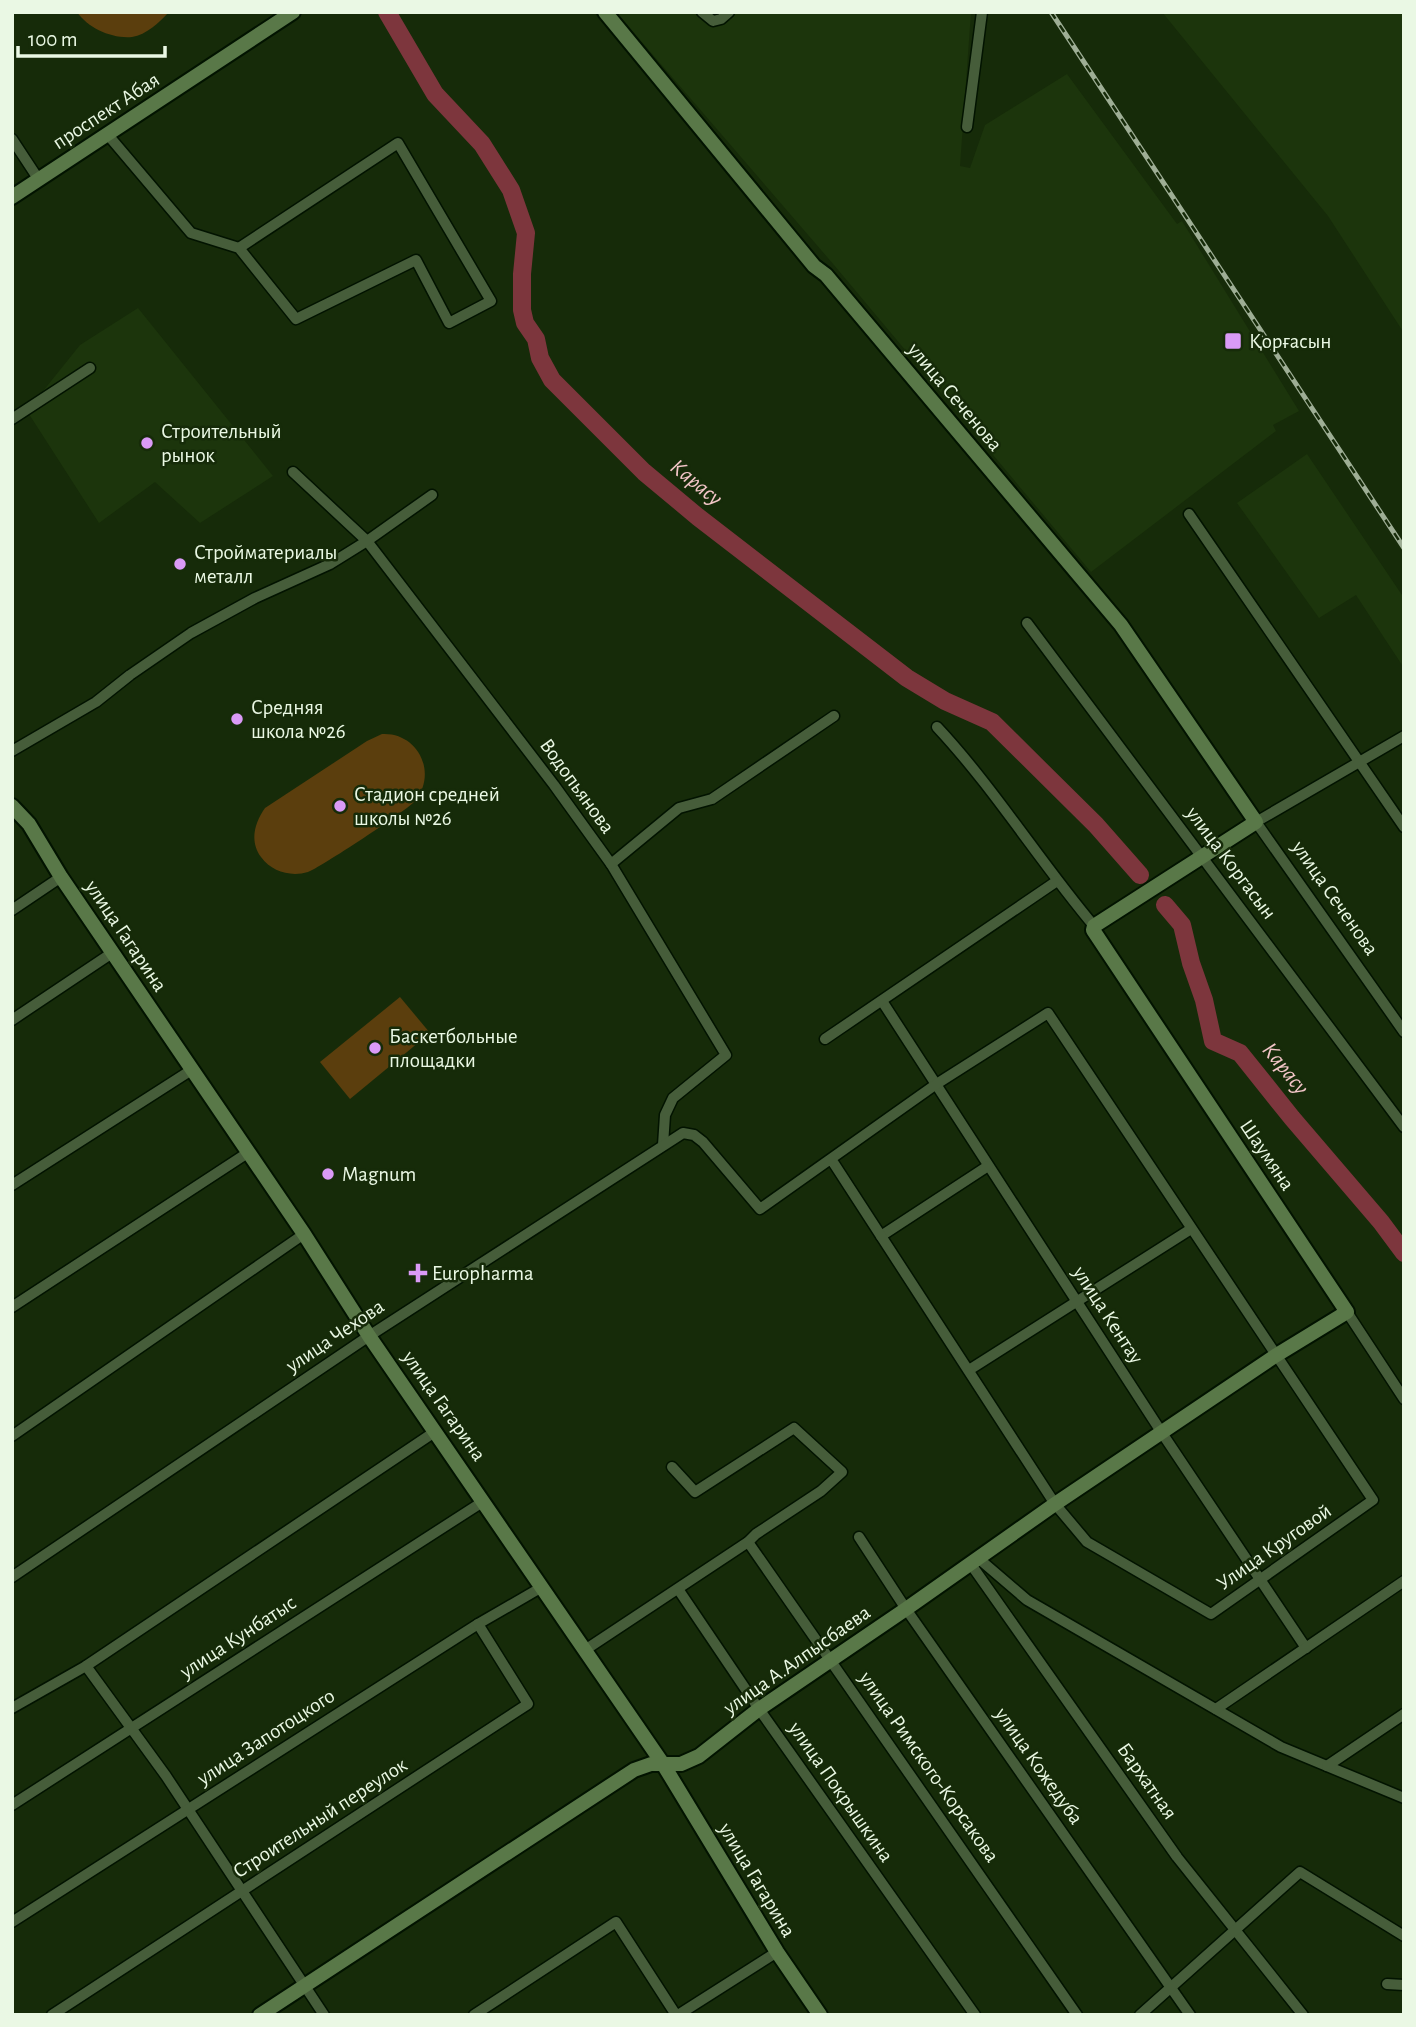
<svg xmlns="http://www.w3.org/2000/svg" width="1416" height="2027" viewBox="0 0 1416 2027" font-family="'Alegreya Sans',sans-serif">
  <rect width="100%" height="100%" fill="#162b09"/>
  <g fill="#1c350c">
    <polygon points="616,12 971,12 960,166 970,168 985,125 1067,74 1177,224 1182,221 1299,411 1273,425 1276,431 1091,572 834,265"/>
    <polygon points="1162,12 1404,12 1404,333 1328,216"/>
    <polygon points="138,308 273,476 200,523 155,482 99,523 27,411 80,345"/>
    <polygon points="1307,454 1404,598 1404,668 1356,595 1319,618 1237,503"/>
  </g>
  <g fill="#5b3e0d">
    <path d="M77,12h92c-9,10 -23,23 -37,25 -20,2 -44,-9 -55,-25z"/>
    <path d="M382,734c36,-2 56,39 33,67 -6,8 -97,68 -107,71 -17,5 -36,0 -47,-15 -12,-16 -6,-35 4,-49l102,-67z"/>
    <polygon points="400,997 430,1033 350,1099 320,1062"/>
  </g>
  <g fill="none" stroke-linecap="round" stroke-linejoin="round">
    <g stroke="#7d363d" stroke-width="18">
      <polyline points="387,12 435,94 482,144 511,190 526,233 522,274 522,310 525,323 536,339 540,358 552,380 644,472 698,517 907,678 945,701 992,722 1096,825 1140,875"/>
      <polyline points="1165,905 1182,925 1191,963 1204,1000 1213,1041 1240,1053 1292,1118 1381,1222 1404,1253"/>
    </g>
    <defs>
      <g id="street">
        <polyline points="702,12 713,21 721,19 729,12"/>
        <polyline points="967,127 982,12"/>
        <polyline points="108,135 191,233 239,248 296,319 416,260 449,323 491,301 398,143 239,248"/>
        <polyline points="12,139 39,180"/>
        <polyline points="12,419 90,368"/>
        <polyline points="293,472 367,541 554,785 611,864 726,1055 673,1098 665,1115 663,1145"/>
        <polyline points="1189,514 1404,827"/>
        <polyline points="1027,623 1404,1127"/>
        <path d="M937,727c57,61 103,135 157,199"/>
        <polyline points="1404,736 1256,822 1404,1032"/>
        <polyline points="12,751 96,702 130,675 191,633 255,598 330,564 367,541 432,495"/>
        <polyline points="611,864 679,808 712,799 834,716"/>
        <polyline points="12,910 61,877"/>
        <polyline points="882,1001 1162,1433 1306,1648"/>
        <polyline points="12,1020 112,953"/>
        <polyline points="825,1039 1057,881"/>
        <polyline points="12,1185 193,1069"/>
        <polyline points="881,1236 988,1166"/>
        <polyline points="12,1307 249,1152"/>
        <polyline points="1347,1312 1404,1399"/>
        <polyline points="969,1370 1191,1229"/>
        <polyline points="12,1436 304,1234"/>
        <polyline points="859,1537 906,1609 1190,2015"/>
        <polyline points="748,1542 1077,2015"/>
        <polyline points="978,1558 1027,1600 1281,1747 1404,1798"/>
        <polyline points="970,1563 1177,1857 1303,2015"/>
        <polyline points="12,1577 369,1336 683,1133 694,1135 703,1142 760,1209 935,1085 1048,1013 1373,1500 1211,1614 1087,1542 1055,1504 831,1159"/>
        <polyline points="678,1589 759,1709 975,2015"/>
        <polyline points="585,1650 748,1542 756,1534 821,1491 842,1472 794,1428 695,1492 672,1467"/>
        <polyline points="86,1666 166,1776 324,2015"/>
        <polyline points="12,1708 86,1666 436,1431"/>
        <polyline points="1216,1709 1404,1581"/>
        <polyline points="1327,1766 1404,1714"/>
        <polyline points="12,1805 484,1501"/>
        <polyline points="12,1922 478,1624 542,1587"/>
        <polyline points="1387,1984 1404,1985"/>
        <polyline points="52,2015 528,1704 478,1624"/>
        <polyline points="474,2015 616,1922 676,2015"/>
        <polyline points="678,2015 777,1952"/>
        <polyline points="1140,2015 1300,1872 1404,1936"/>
      </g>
      <g id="secondary">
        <polyline points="12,197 293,12"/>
        <polyline points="12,806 29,824 61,877 304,1234 369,1336 663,1764 777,1952 820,2015"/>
        <polyline points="260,2015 634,1770 651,1764 681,1764 699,1756 759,1709 906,1609 1055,1504 1275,1356 1347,1312 1093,930 1094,926 1256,822 1121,625 826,275 814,266 605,12"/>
      </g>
    </defs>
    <use href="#street" stroke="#021300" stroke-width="13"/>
    <use href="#secondary" stroke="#021300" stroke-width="18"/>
    <use href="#street" stroke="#465d3a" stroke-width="10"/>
    <use href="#secondary" stroke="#597848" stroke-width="14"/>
    <defs>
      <polyline id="rail" points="1051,12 1404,548"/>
    </defs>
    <use href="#rail" stroke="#9eae95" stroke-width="5"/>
    <use href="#rail" stroke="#162b09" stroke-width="2.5" stroke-dasharray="8" stroke-linecap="butt"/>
  </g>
  <g fill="#da9af6" stroke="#162b09" stroke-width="2.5">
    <rect x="1224" y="332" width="18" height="18" rx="3.5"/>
    <circle cx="147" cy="443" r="7"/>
    <circle cx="180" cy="564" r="7"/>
    <circle cx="237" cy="719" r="7"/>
    <circle cx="340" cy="806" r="7"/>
    <circle cx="375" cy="1048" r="7"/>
    <circle cx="328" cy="1174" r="7"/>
    <path d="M414.5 1262.5h7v7h7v7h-7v7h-7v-7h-7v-7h7z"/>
  </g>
  <g text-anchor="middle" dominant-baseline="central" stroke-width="5" stroke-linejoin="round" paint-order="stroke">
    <g font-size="21" fill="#eaf8e4" stroke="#162b09">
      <text transform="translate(106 111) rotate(-33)">проспект Абая</text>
      <text transform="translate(955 397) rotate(50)">улица Сеченова</text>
      <text transform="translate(577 786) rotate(54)">Водопьянова</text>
      <text transform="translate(1231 863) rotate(53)">улица Коргасын</text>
      <text transform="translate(1335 898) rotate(55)">улица Сеченова</text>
      <text transform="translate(126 936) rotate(56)">улица Гагарина</text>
      <text transform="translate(1267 1155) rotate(56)">Шаумяна</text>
      <text transform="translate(1108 1315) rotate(57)">улица Кентау</text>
      <text transform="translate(335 1336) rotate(-34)">улица Чехова</text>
      <text transform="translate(444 1406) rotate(55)">улица Гагарина</text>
      <text transform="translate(1274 1547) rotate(-35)">Улица Круговой</text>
      <text transform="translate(238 1637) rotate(-33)">улица Кунбатыс</text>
      <text transform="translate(797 1660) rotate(-35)">улица А.Алпысбаева</text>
      <text transform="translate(266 1737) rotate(-33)">улица Запотоцкого</text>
      <text transform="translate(1039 1766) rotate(55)">улица Кожедуба</text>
      <text transform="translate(929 1767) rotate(55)">улица Римского-Корсакова</text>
      <text transform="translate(1147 1781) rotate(55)">Бархатная</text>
      <text transform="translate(841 1792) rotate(55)">улица Покрышкина</text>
      <text transform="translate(320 1818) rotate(-33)">Строительный переулок</text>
      <text transform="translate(757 1880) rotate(59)">улица Гагарина</text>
    </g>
    <g font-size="21" fill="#eaf8e4" stroke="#162b09" text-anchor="start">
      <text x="1249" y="341">Қорғасын</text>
      <text x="161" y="431">Строительный<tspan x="161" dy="24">рынок</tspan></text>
      <text x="194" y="552">Стройматериалы<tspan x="194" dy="24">металл</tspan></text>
      <text x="251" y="707">Средняя<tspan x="251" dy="24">школа №26</tspan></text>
      <text x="354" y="794">Стадион средней<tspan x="354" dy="24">школы №26</tspan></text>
      <text x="389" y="1036">Баскетбольные<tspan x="389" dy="24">площадки</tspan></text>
      <text x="342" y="1174">Magnum</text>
      <text x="432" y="1273">Europharma</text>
    </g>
    <g font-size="23" font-style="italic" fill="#f3c6c8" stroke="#162b09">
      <text transform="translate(696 483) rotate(39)">Карасу</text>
      <text transform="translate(1285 1069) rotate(51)">Карасу</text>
    </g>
  </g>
  <rect width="1416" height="2027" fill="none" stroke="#eaf8e4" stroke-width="28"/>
  <path d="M18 46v10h147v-10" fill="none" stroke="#eaf8e4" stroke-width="3.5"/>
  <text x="28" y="46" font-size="21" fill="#eaf8e4" stroke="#162b09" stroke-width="5" paint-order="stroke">100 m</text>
</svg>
